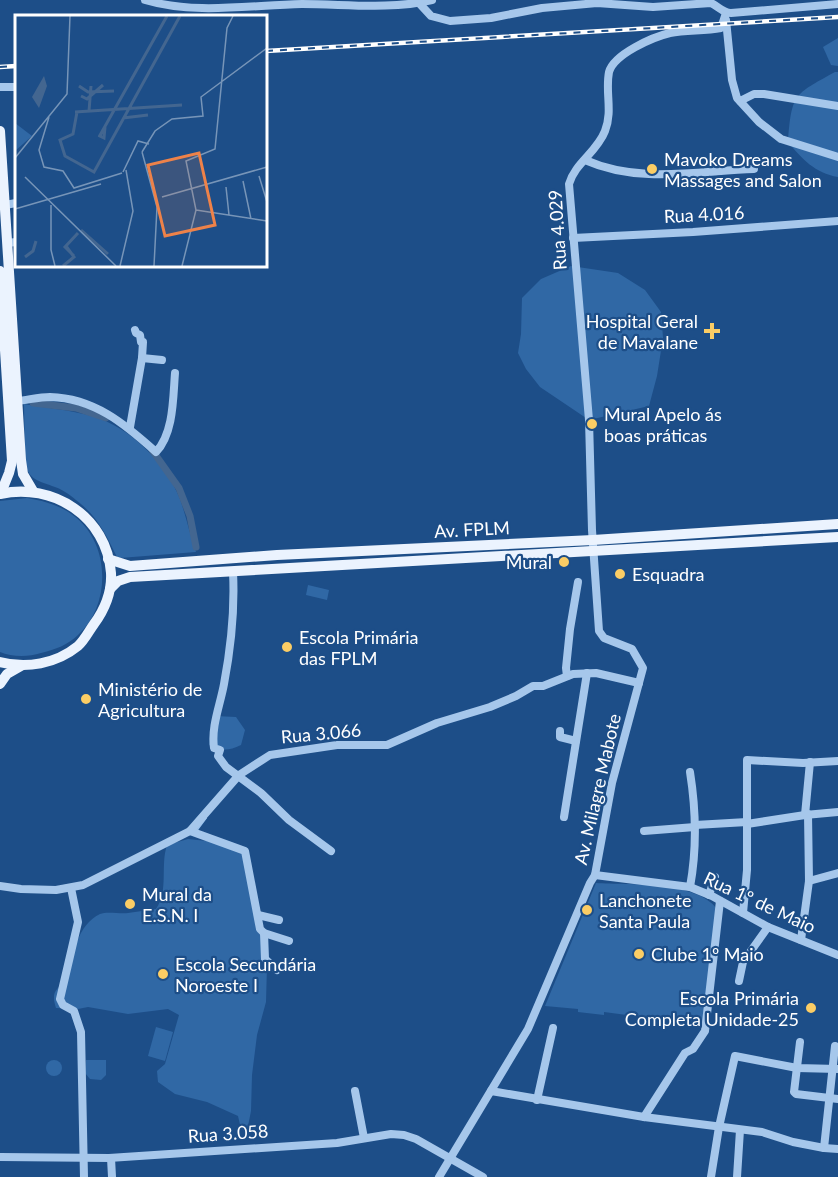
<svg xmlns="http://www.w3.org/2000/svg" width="838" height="1177" viewBox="0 0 838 1177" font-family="Lato,sans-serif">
  <rect width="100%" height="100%" fill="#1d4e88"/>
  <g fill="#3068a5">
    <polygon points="838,38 838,66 831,65 823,47"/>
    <path d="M835,72h3v105c-23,-4 -36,-18 -50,-35 4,-48 5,-47 47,-70z"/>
    <polygon points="571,266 618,273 645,290 661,312 663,338 657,376 649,406 589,420 540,387 526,369 518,353 521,334 522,298 541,279"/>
    <path d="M24,404c22,4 46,6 68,12 38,11 74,47 88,83 6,17 10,36 16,53l-76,6 -3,-1c-12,-24 -19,-40 -41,-57 -7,-6 -14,-11 -24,-14 -13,-5 -22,-6 -27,-21z"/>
    <path d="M27,498c17,3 33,7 47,18 37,28 37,89 4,119 -10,10 -24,15 -37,18 -13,4 -29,4 -41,-1v-151z"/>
    <polygon points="308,585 329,590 327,600 306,595"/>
    <path d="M215,716l21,1 9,13 -4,15c-13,6 -19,6 -32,0l1,-12z"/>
    <path d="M188,839l38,4 20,11 21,111 -1,37 -9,33 -5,40 -1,36 -4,20 -6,-2 -3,-13 -31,-14 -32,-8 -17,-12 -1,-11 8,-7 14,-49 -11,-6 -40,5 -40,-7 -10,2 -22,-1c-7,-21 6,-18 11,-33 7,-21 10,-50 33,-61 7,-3 19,0 28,-1 9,-1 19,-3 28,-4 13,-19 4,-43 11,-64z"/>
    <path d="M596,883c32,2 101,-2 121,26l-14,116 -99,-13v3l-26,-3v-3l-33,-3z"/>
    <polygon points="156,1027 173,1032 165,1061 148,1056"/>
    <polygon points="86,1060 106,1060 106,1075 101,1080 90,1079 85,1073"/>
    <circle cx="54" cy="1068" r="8"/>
  </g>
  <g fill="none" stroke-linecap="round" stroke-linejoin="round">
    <polyline stroke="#9ac2ed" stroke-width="2" points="197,830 206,818"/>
    <g stroke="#436690" stroke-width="7">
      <polyline points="33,403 76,408 106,418"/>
      <polyline points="152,450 179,488 190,516 196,547"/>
    </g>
    <g stroke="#a6c7eb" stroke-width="8">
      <path d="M145,0c50,15 106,5 157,4 44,0 87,6 130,-4"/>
      <path d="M419,3l12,13 19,5 41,-3 51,-10 55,-5 56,4 58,-4c7,3 12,10 20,10l107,-9"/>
      <polyline points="726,20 732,80 737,98 759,122 781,139 838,157"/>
      <polyline points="0,87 16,87"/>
      <polyline points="740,101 754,94 764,94 838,106"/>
      <path d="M585,160c54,24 112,11 169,9"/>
      <polyline points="5,205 16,203"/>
      <polyline points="573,238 693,232 838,221"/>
      <polyline points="7,243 16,242"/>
      <polyline points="142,358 162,360"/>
      <path d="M17,401c11,-1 22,-4 33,-4 44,1 75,27 106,55 18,-19 17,-55 19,-79"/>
      <polyline points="130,427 142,358 143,342 141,342 140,335 136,333 135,330"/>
      <path d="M233,572c2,39 -2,75 -9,112 -4,22 -13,42 -10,64l6,2 -2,6 8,11 35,26 28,27 42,31"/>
      <polyline points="567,676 566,668 570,629 578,582"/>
      <polyline points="560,731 560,737 576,741"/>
      <path d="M690,772c6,38 7,77 0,115"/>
      <polyline points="805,815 810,762"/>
      <polyline points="564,817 587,673"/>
      <polyline points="747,824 805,815 838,812"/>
      <polyline points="695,825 747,822"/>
      <polyline points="190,831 245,851 260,929 264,933 265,959 277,970"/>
      <polyline points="644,831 695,827"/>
      <polyline points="595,875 690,887 712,896 768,927 838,955"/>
      <polyline points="809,881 838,873"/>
      <polyline points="0,886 21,889 56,890 83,885 190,831 239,775 270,755 337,745 387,745 437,723 490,707 516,696 533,686 543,686 573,674 596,673 639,683"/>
      <polyline points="71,888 78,922 60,999 63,1005 74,1011 81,1032 84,1177"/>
      <polyline points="709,895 715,877"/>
      <polyline points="743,913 747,870 747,760 803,763 838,761"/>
      <polyline points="258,915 279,920"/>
      <polyline points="264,933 289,941"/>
      <polyline points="801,940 809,881 808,814"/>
      <polyline points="739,981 743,962 768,927"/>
      <polyline points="800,1042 794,1092 796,1094 838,1099"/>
      <polyline points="355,1091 364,1138"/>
      <polyline points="491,1091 644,1117 762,1132 793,1142 824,1148 838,1149"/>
      <polyline points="537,1100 553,1028"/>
      <polyline points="644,1117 685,1053 693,1049 705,1031 720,901"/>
      <polyline points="824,1148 835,1046"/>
      <polyline points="0,1157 109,1158 337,1143 391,1134 404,1135 416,1139 483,1177"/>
      <polyline points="111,1158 112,1177"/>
      <path d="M439,1177l89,-148 62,-146 5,-8 17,-92 31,-115 -11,-19 -28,-11 -5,-7 -7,-101 -3,-110 -20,-236c6,-21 28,-32 36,-53 8,-20 0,-39 4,-59 5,-18 44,-35 61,-39 17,-3 34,-2 51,-5l5,-15"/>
      <polyline points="711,1177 719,1127 735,1056 797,1068 838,1069"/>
      <polyline points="737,1177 740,1130"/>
    </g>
    <g stroke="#ebf3fe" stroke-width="10">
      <polyline points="0,131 21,460 23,474 33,491"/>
      <polyline points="0,271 12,461 9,473 1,493"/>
      <path d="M0,494c53,-12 107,23 111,79 1,20 -6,36 -17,51 -5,7 -10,17 -16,22 -22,18 -52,23 -78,16"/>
      <polyline points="108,559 130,566 277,555 593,540 838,524"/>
      <polyline points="110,589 118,581 130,577 838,537"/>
      <polyline points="0,684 7,674 21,666"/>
    </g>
    <defs>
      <g id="rail">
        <polyline points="266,51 838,17"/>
        <polyline points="0,67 16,66"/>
      </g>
    </defs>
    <use href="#rail" stroke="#fff" stroke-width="4.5"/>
    <use href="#rail" stroke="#1d4e88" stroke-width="2" stroke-dasharray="7" stroke-linecap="butt"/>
  </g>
  <g fill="#fbcd65" stroke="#1d4e88" stroke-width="2">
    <circle cx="652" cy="169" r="6"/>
    <path d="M709 322h6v6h6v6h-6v6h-6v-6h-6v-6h6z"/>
    <circle cx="592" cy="424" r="6"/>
    <circle cx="564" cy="562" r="6"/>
    <circle cx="620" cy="574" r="6"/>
    <circle cx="287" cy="647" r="6"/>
    <circle cx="86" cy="699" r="6"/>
    <circle cx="130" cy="904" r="6"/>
    <circle cx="587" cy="910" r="6"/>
    <circle cx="639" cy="954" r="6"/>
    <circle cx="163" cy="974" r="6"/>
    <circle cx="811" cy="1008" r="6"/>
  </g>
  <g text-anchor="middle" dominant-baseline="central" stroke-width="4.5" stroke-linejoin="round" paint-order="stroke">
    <g font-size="18" fill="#fff" stroke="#1d4e88" text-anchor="start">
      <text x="664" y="159">Mavoko Dreams<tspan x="664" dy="21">Massages and Salon</tspan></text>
      <text x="698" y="321" text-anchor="end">Hospital Geral<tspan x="698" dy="21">de Mavalane</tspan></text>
      <text x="604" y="414">Mural Apelo ás<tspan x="604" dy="21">boas práticas</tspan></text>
      <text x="552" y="562" text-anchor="end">Mural</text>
      <text x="632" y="574">Esquadra</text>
      <text x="299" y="637">Escola Primária<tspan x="299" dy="21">das FPLM</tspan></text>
      <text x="98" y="689">Ministério de<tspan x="98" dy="21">Agricultura</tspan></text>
      <text x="142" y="894">Mural da<tspan x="142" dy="21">E.S.N. I</tspan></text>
      <text x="599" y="900">Lanchonete<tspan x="599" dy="21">Santa Paula</tspan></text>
      <text x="651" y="954">Clube 1º Maio</text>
      <text x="175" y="964">Escola Secundária<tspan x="175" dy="21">Noroeste I</tspan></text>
      <text x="799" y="998" text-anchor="end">Escola Primária<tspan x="799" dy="21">Completa Unidade-25</tspan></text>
    </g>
    <g font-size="18" fill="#fff" stroke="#1d4e88">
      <text transform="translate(704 214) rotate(-3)">Rua 4.016</text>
      <text transform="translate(557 230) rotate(-94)">Rua 4.029</text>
      <text transform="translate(472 529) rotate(-3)">Av. FPLM</text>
      <text transform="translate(321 733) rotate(-5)">Rua 3.066</text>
      <text transform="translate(597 789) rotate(-77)">Av. Milagre Mabote</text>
      <text transform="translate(760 902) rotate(25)">Rua 1º de Maio</text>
      <text transform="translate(228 1133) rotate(-4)">Rua 3.058</text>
    </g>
  </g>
  <g transform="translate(15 15)">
    <rect width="252" height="252" fill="#1d4e88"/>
    <path d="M0,108l17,13 -17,15z" fill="#3068a5"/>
    <path d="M29,61l3,10 -8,22 -7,-11z" fill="#436690"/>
    <path fill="none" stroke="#436690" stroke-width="3" d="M64,71l9,6 26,-1M66,81l6,3 16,-14M74,96l2,-25M60,97l107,-7M62,97l-4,22 -13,6 5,16 29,16 86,-156M108,103l25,-3M87,117l-2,4 4,2 1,-11M84,122l68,-121M66,215l27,24M59,241l-9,-9 13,-14M10,242l8,-6 3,-10M48,251l11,-9 -8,-11"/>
    <path fill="none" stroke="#7795b8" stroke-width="1.5" d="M34,102l-10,33 5,17 19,4 11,17 48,-15M127,137l13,-21 17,-12 31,-3 -2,-19 66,-49M127,137l15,55 -3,59M0,143l52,-64 3,-78M108,157l15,-31 11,3M244,161l8,26M10,162l91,89M228,166l8,38M211,172l3,28M147,182l105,-30M36,190v45l4,16M0,194l86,-25M181,195l71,11M105,251l13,-55 -7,-41M167,251l14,-56 -10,-49 29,-12 12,-121 6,-12"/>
    <path fill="#ee8249" fill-opacity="0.15" stroke="#ee8249" stroke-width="3" d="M184,138l16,72 -50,11 -17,-71z"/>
    <rect width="252" height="252" fill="none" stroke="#fff" stroke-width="3"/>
  </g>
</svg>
